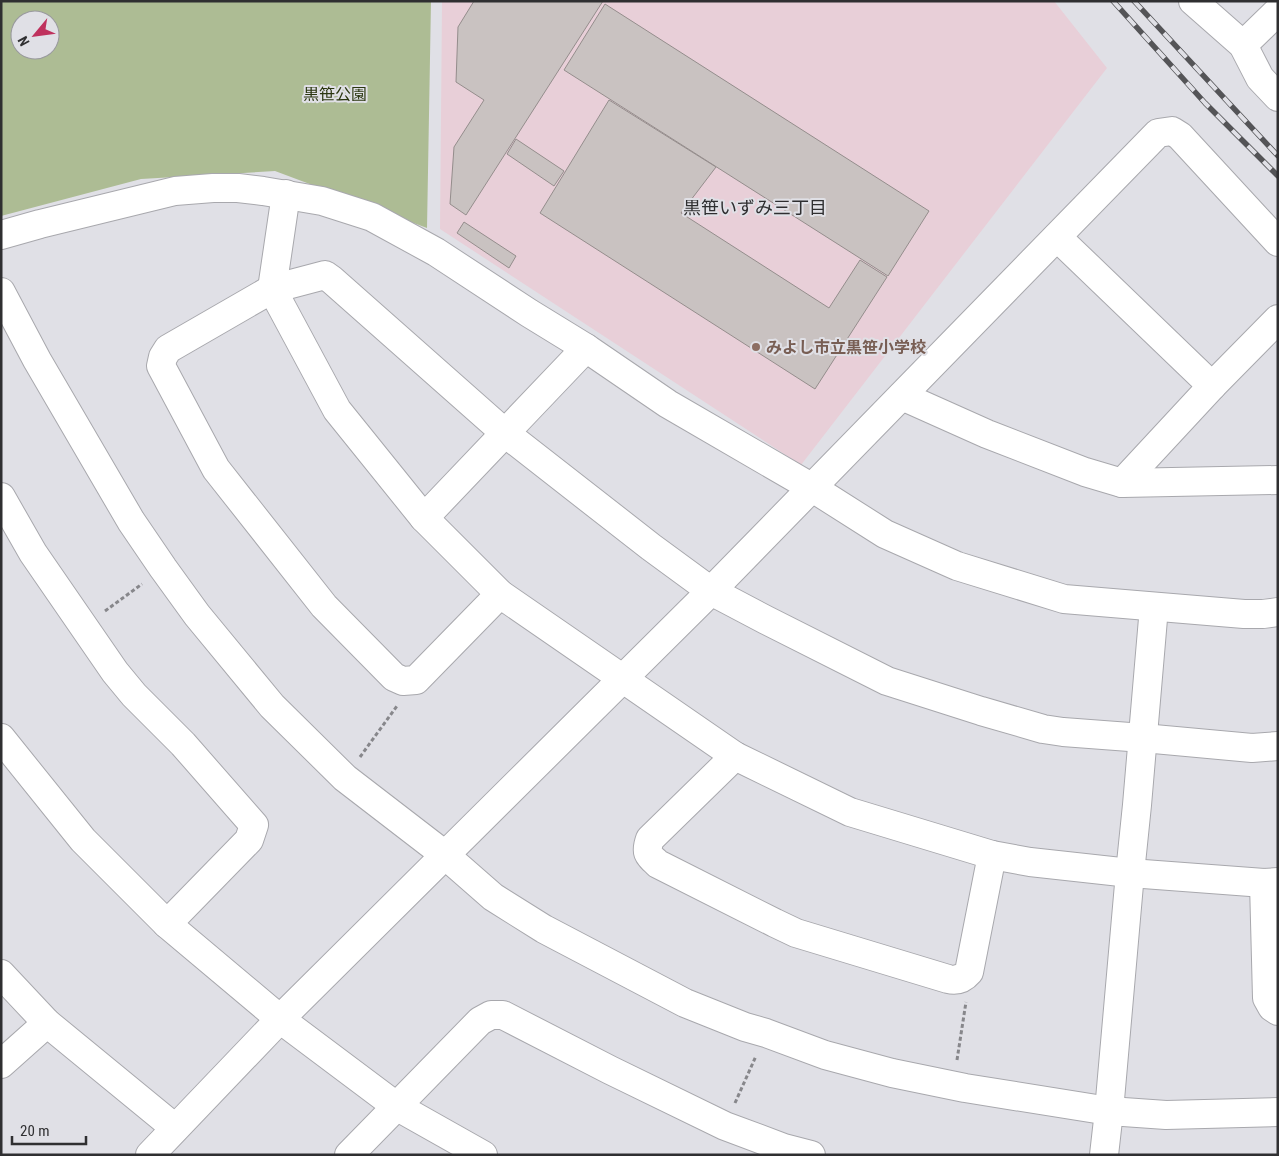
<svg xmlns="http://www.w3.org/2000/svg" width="1279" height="1156" viewBox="0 0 1279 1156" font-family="'Roboto Condensed','Noto Sans JP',sans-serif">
  <rect width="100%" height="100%" fill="#e0e0e6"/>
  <polygon fill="#e8cfd8" points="442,1 1054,1 1107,68 801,465 440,229"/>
  <path fill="#adbc94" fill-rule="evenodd" d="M1,1h430l-4,227 -152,-57 -134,8 -140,37zM20,20h30v30h-30z"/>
  <g fill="#c9c2c1" stroke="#948d8c">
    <polygon points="474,1 603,1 466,215 450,204 454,147 484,100 456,82 458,27"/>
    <polygon points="605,4 929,211 888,276 564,70"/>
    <polygon points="609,100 716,167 681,213 829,308 860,260 887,277 815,389 540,213"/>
    <polygon points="516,139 564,171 554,186 507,154"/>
    <polygon points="464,222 516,256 509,268 457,233"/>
  </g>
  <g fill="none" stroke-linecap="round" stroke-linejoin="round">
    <defs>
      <g id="minor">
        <polyline points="1193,1 1243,45 1260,78 1278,97"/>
        <polyline points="1243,45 1278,11"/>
        <polyline points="286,194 272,289 337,410 424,518 500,594 735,756 850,812 992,855 1030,862 1130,873 1264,883 1278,882"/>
        <polyline points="1,235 40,224 175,191 213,188 238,188 263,191 322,201 372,217 436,252 529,313 586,348 668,404 811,487 885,534 957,566 1064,599 1244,614 1263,614 1278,612"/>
        <polyline points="1057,237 1212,386"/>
        <polyline points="1,292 37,360 131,521 163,568 197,615 272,706 345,778 445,855 493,897 544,929 685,1003 745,1027 766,1033 825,1055 892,1073 965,1088 1109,1111 1166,1115 1278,1112"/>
        <polyline points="902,396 987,434 1085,472 1122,483 1278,480"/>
        <polyline points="1122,483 1212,386 1278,319"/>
        <polyline points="1,497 33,553 115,672 134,695 183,744 254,825 249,840 167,924"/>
        <polyline points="424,518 586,348"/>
        <polyline points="500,594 416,680 403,681 394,677 324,606 216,469 161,366 163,357 168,349 272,289 325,275 332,280 505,433 651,547 711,591 766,620 887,681 981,711 1043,729 1063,732 1143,738 1252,748 1278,746"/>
        <polyline points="1,738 83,840 167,924 280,1019 396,1106 483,1155"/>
        <path d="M735,756l-85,83c-5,14 -2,16 8,25l117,59 21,10 152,46c8,2 15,0 21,-7l23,-117"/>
        <polyline points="1264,883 1267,998 1272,1007 1278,1011"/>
        <polyline points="1,974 47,1023 175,1128"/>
        <polyline points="1,1064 47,1023"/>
        <polyline points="150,1155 280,1019 711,591 1158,133 1172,131 1180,136 1278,242"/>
        <polyline points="349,1155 480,1021 491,1015 503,1015 610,1070 725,1126 784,1148 811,1155"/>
        <polyline points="1104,1155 1109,1111 1130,873 1137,805 1154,607"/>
      </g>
    </defs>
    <use href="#minor" stroke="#a8a8ad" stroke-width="30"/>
    <g stroke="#87878b" stroke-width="3" stroke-dasharray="4 2.5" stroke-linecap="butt">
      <polyline points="105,611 142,584"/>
      <polyline points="360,757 397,706"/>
      <polyline points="957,1060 966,1002"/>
      <polyline points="735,1103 756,1056"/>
    </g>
    <use href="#minor" stroke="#fff" stroke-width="28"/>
    <defs>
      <g id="rail">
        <polyline points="1113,1 1205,103 1278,176"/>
        <polyline points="1134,1 1278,156"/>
      </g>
    </defs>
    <use href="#rail" stroke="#545457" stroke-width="5.5"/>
    <use href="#rail" stroke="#e0e0e6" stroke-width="4" stroke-dasharray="11" stroke-linecap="butt"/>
  </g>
  <circle fill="#8d6e63" stroke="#e0e0e6" stroke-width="2" cx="756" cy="347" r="5"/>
  <g text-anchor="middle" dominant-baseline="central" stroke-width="4" stroke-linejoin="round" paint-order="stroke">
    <g font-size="16" fill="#2a360f" stroke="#e0e0e6">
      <text x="335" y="94">黒笹公園</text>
    </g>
    <g font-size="16" font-weight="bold" fill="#785e54" stroke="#e0e0e6" text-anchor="start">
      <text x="766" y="347">みよし市立黒笹小学校</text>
    </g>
    <g font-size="18" fill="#2f2f31" stroke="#e0e0e6">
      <text x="755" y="207">黒笹いずみ三丁目</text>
    </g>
  </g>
  <rect width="1279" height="1156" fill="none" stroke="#2f2f31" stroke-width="5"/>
  <g transform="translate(35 35) rotate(241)"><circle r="24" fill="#e0e0e6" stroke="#99999e"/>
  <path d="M0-4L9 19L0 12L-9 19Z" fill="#bf315d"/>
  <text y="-8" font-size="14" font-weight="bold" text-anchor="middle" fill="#2f2f31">N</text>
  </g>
  <path d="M12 1136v8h74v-8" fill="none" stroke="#2f2f31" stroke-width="2.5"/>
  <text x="20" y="1136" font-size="15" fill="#2f2f31" stroke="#e0e0e6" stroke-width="4" paint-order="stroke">20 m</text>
</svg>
